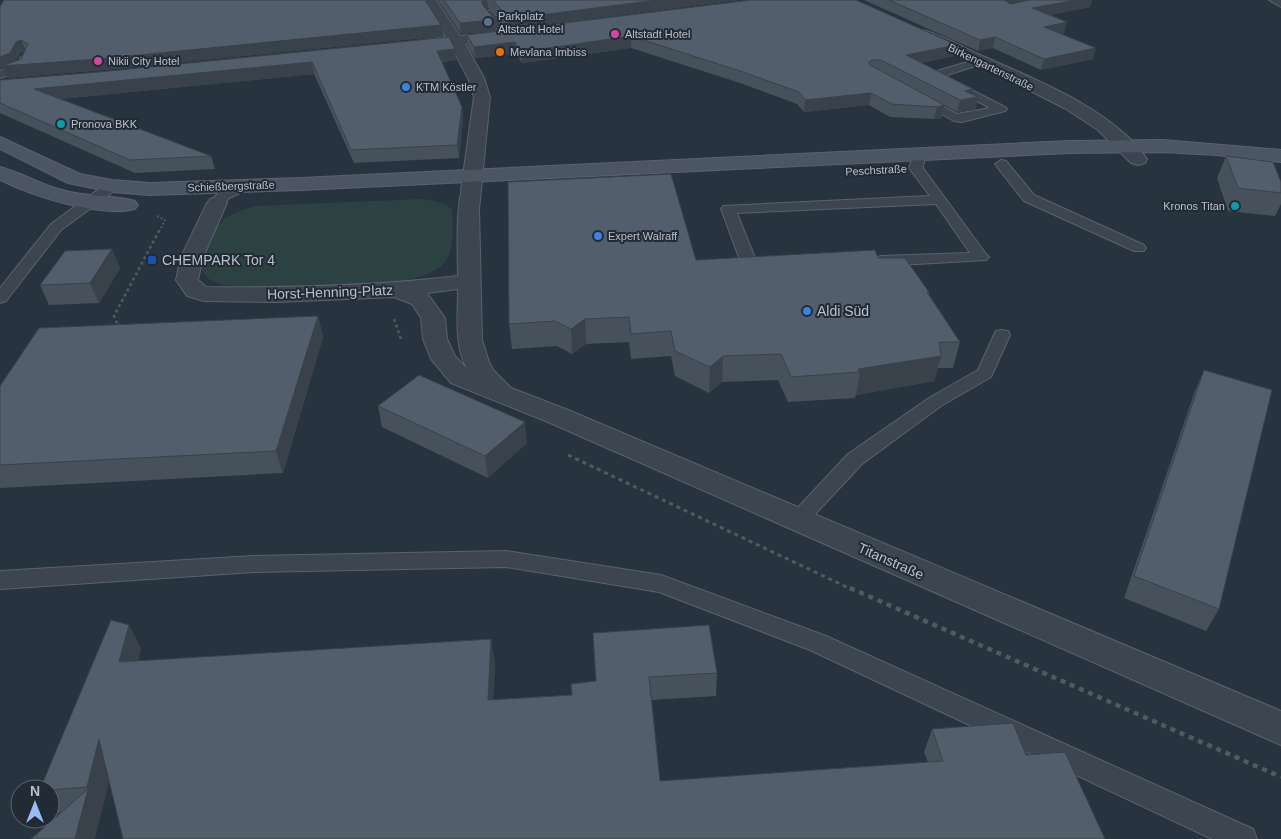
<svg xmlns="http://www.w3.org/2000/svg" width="1281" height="839" viewBox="0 0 1281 839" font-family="Helvetica,sans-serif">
  <rect width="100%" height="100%" fill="#283340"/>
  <path fill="#2b4142" d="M421,199c12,1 21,3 31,10 3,54 -2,60 -53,74l-142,5 -34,-3 -13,-5 -11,-12c17,-39 13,-51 58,-62z"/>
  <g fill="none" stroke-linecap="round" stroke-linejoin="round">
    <defs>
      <g id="service">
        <polygon points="489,10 492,11 511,33 511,37 503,37 486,15 484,13"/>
        <polygon points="25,56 30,59 24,70 0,78 0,71 16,66 21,57"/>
        <polygon points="981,58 986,61 985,63 944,76 1005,107 1007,109 1005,111 962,122 954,121 915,99 917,97 925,97 957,114 990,108 929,75 930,73"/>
        <polygon points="928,149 934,153 924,161 923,168 986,254 989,257 986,260 881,266 876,264 873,261 876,258 881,256 970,253 936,204 737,213 757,263 769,264 772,267 769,270 751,273 746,271 743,268 721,209 723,206 930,196 909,168 913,156"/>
        <polygon points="1001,160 1006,161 1034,195 1144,245 1146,248 1144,251 1134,251 1024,201 995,164"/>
        <polygon points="112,182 119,186 117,189 61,230 6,301 0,303 0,288 51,224 107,183"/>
        <polygon points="244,182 251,186 249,189 229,198 222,206 217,207 210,203 219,192"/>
        <polygon points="1002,330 1008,331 1010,335 991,377 941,406 862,464 805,525 798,528 791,525 787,520 791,515 848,454 929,398 978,370 994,335 996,331"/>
        <polygon points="506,551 661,575 826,636 1253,829 1257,839 1212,839 810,650 659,592 506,567 254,572 0,589 0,571 254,556"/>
      </g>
      <g id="minor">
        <polygon points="422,0 436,0 460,36 505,32 510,33 512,36 510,39 505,40 465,44 484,78 490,97 481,190 478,194 471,196 464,194 461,190 474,97 468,78 451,46 414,50 409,48 406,45 409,42 446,37"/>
        <polygon points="1269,0 1281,0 1281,7"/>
        <path d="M922,30c19,4 38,16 56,24 54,24 135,55 169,105l-2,4 -7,2 -7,-2 -33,-33 -32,-21 -63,-32 -86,-40 -2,-3 2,-3z"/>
      </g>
      <path id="tertiary" d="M471,184l7,2 3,4 -2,19 3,131 7,22 5,9 17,17 57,22 713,301v34l-733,-323 -97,-39 -20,-24 -8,-20 -2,-21 -9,-14 -18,-7 -117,5 -73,-1 -17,-5 -11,-16 5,-23 26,-54 3,-4 7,-2 7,2 3,4 -24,54 -5,23 8,7c85,1 168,-1 252,-11 0,-19 -3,-77 6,-90zM458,289c0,27 -4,56 9,80l-12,-13 -8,-17 -2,-21 -18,-25z"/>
      <g id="secondary">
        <polygon points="0,137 80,174 112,180 150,183 301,178 1070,141 1163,140 1281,150 1281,162 1216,155 1163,152 1070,153 301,190 150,195 112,192 68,183 0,149"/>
        <path d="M0,167c23,6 43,19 66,24 23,6 47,4 69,10l3,4 -3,4c-35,9 -103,-13 -135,-29z"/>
      </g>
    </defs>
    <use href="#service" stroke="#5a636d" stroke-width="2"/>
    <use href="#minor" stroke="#5a636d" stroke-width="2"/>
    <use href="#tertiary" stroke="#5a636d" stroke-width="2"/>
    <use href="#secondary" stroke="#5a636d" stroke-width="2"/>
    <polyline stroke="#4a5e60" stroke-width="2" stroke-dasharray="2 2" stroke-linecap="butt" points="157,216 165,220 160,230"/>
    <g stroke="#4a5e60" stroke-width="2.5" stroke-dasharray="3 3" stroke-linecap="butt">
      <polyline points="394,319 401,339"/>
      <polyline points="122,325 118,325 114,316 160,229"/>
    </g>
    <polyline stroke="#4a5e60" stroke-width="3" stroke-dasharray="4 4" stroke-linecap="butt" points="568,455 853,590"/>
    <polyline stroke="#4a5e60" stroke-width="4.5" stroke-dasharray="5 5" stroke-linecap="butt" points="850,588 1281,777"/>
    <use href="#service" fill="#3c4550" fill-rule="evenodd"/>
    <use href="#minor" fill="#3c4550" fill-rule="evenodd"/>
    <use href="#tertiary" fill="#3c4550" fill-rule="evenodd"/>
    <use href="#secondary" fill="#4b5563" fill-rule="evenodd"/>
  </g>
  <g fill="#47515c" fill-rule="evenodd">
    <polygon points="438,0 739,0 510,29 493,10 488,8 486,9 495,20 496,31 461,34"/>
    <polygon points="750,0 957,45 954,56 921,63 973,89 972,94 978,97 975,110 957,112 944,105 942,118 934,119 890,117 869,105 804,112 797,104 740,83 631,48 522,63 516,54 475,58 468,47 467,35"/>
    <polygon points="864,0 1092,0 1090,7 1050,15 1067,22 1064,33 1061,34 1093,59 1041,70 993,48 978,51"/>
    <path d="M0,5l443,31 -340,34 -96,8 -3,-9 -4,1zM25,51l-4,8 -5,2 4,-8z"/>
    <polygon points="455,49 456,60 442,62 462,107 463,119 459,158 354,163 314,74 60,99 211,156 215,169 135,173 0,113 0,80"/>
    <polygon points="1226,156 1281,182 1281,204 1275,216 1228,211 1217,178"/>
    <polygon points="878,258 929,292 929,295 960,342 953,368 938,368 934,381 856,395 855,398 788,402 778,380 722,382 709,393 675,376 671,356 631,359 629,342 586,344 572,354 557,346 512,349 509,324 696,260"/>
    <polygon points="120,268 99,303 49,305 40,285"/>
    <polygon points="318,316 323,337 283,473 0,488 0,386"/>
    <polygon points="1204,370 1219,609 1206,631 1124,598 1195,391"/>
    <polygon points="378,406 527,443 488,478 382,427"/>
    <polygon points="593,633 717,673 716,696 652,700 660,781 928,762 924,752 932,729 1026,755 1105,839 109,781 102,810 101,810 102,810 56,813 50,805 50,789 141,648 138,661 495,662 493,700 572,695 596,681"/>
  </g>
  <g fill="#39424b">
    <polygon points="483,0 487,0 488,8 483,11 482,4 482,1"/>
    <polygon points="658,0 739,0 510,29 509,19"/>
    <polygon points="1003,0 1032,0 1005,6"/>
    <polygon points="1076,0 1092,0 1090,7 1030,19 1032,8"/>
    <polygon points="495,20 496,31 461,34 460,23"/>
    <polygon points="1067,22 1064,33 1041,38 1044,27"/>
    <polygon points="441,25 443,36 103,70 7,78 4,69 0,70 0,57 16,42 21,40 26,51 20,53 15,64"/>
    <polygon points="631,36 631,48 522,63 521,52"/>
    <polygon points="995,37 993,48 978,51 980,40"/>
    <polygon points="515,42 516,54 475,58 474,47"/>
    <polygon points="957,45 954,56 904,67 906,55"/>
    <polygon points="1096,48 1093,59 1041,70 1044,59"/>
    <polygon points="455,49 456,60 438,62 437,51"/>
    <polygon points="312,62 314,74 39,101 34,89"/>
    <polygon points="973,89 971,98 978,97 975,110 957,112 960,100 965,91"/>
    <polygon points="871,93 869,105 804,112 805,100"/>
    <polygon points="944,105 942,118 934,119 937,107"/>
    <polygon points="462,107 463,119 459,158 457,145"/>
    <polygon points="112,249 120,268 99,303 90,283"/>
    <polygon points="318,316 323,337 283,473 276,451"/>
    <polygon points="585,319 586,344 572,354 571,329"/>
    <polygon points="723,356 722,382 709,393 710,367"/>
    <polygon points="941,356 934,381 856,395 860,372 858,369"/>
    <polygon points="525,422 527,443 488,478 485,456"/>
    <polygon points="129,625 141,648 132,686 119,662"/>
    <polygon points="491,639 495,662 492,723 488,700"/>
    <polygon points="99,739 114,762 102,810 87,787"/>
    <polygon points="88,789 102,810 95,839 75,839"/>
  </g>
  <g fill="#525e6b" stroke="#39424b">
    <polygon points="4,0 425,0 441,25 99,59 2,66 21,59 28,44 21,40 16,42 10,53 0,57 0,5 1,5"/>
    <polygon points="444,0 483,0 482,1 482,4 495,20 460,23"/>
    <polygon points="493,0 658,0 509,19"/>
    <polygon points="750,0 856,0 957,45 906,55 973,89 965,91 978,97 960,100 881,60 872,60 869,62 870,65 944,105 937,107 892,104 871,93 805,100 799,92 740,71 631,36 521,52 515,42 474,47 467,35"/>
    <polygon points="889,0 1004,0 1011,4 1029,0 1076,0 1032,8 1067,22 1044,27 1096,48 1044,59 995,37 980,40"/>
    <polygon points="449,37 455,49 437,51 462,107 457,145 351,150 312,62 34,89 211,156 130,160 0,103 0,80 99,72"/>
    <polygon points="1226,156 1273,162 1281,182 1281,193 1238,188"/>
    <polygon points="671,174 696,260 875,250 878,258 905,258 929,292 927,292 960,342 939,342 941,356 858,369 860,372 791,377 781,354 723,356 710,367 675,351 671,331 631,334 629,317 585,319 571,329 555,321 509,324 508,182"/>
    <polygon points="112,249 90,283 40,285 65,251"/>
    <polygon points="318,316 276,451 0,465 0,386 39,328"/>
    <polygon points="1204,370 1272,390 1219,609 1134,576"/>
    <polygon points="419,375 525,422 485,456 378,406"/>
    <polygon points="111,620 129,625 119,662 491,639 488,700 572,695 571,684 596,681 593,633 709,625 717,673 649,677 660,781 943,761 932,729 1013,723 1026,755 1065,752 1105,839 123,839 99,739 87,787 50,790 50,789 40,789"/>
    <polygon points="88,789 75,839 31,839"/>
  </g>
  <circle fill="#5c6f8a" stroke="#212a35" stroke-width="2" cx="488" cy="22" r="5"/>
  <g fill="#d1479c" stroke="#212a35" stroke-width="2">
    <circle cx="615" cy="34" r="5"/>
    <circle cx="98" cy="61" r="5"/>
  </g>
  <circle fill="#e8710a" stroke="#212a35" stroke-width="2" cx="500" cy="52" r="5"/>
  <g fill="#3f7fe0" stroke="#212a35" stroke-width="2">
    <circle cx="406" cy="87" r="5"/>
    <circle cx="598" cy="236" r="5"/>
    <circle cx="807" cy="311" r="5"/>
  </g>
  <g fill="#0f9aa8" stroke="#212a35" stroke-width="2">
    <circle cx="61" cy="124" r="5"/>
    <circle cx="1235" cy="206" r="5"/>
  </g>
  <rect fill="#1a4fb4" stroke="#212a35" stroke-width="2" x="147" y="255" width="10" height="10" rx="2.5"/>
  <g text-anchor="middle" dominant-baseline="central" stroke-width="4" stroke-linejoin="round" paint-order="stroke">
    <g font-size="11" fill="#b9c0ca" stroke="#212a35" text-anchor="start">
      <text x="498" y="16">Parkplatz<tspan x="498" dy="13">Altstadt Hotel</tspan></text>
      <text x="625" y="34">Altstadt Hotel</text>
      <text x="510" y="52">Mevlana Imbiss</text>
      <text x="108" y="61">Nikii City Hotel</text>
      <text x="416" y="87">KTM Köstler</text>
      <text x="71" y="124">Pronova BKK</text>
      <text x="1225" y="206" text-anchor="end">Kronos Titan</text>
      <text x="608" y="236">Expert Walraff</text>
    </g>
    <g font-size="11" fill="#b9c0ca" stroke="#212a35">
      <text transform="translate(991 67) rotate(26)">Birkengartenstraße</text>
      <text transform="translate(876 170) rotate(-3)">Peschstraße</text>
      <text transform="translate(231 186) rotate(-2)">Schießbergstraße</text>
    </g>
    <g font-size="14" fill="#b9c0ca" stroke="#212a35" text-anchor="start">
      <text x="162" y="260">CHEMPARK Tor 4</text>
      <text x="817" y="311">Aldi Süd</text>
    </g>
    <g font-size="14" fill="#b9c0ca" stroke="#212a35">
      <text transform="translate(330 292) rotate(-2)">Horst-Henning-Platz</text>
      <text transform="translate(891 561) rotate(24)">Titanstraße</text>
    </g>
  </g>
  <g transform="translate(35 804)"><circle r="24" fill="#212a35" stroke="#5e6671"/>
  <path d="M0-4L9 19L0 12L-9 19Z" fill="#97bef1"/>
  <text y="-8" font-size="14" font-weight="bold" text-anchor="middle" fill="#b9c0ca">N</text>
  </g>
</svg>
